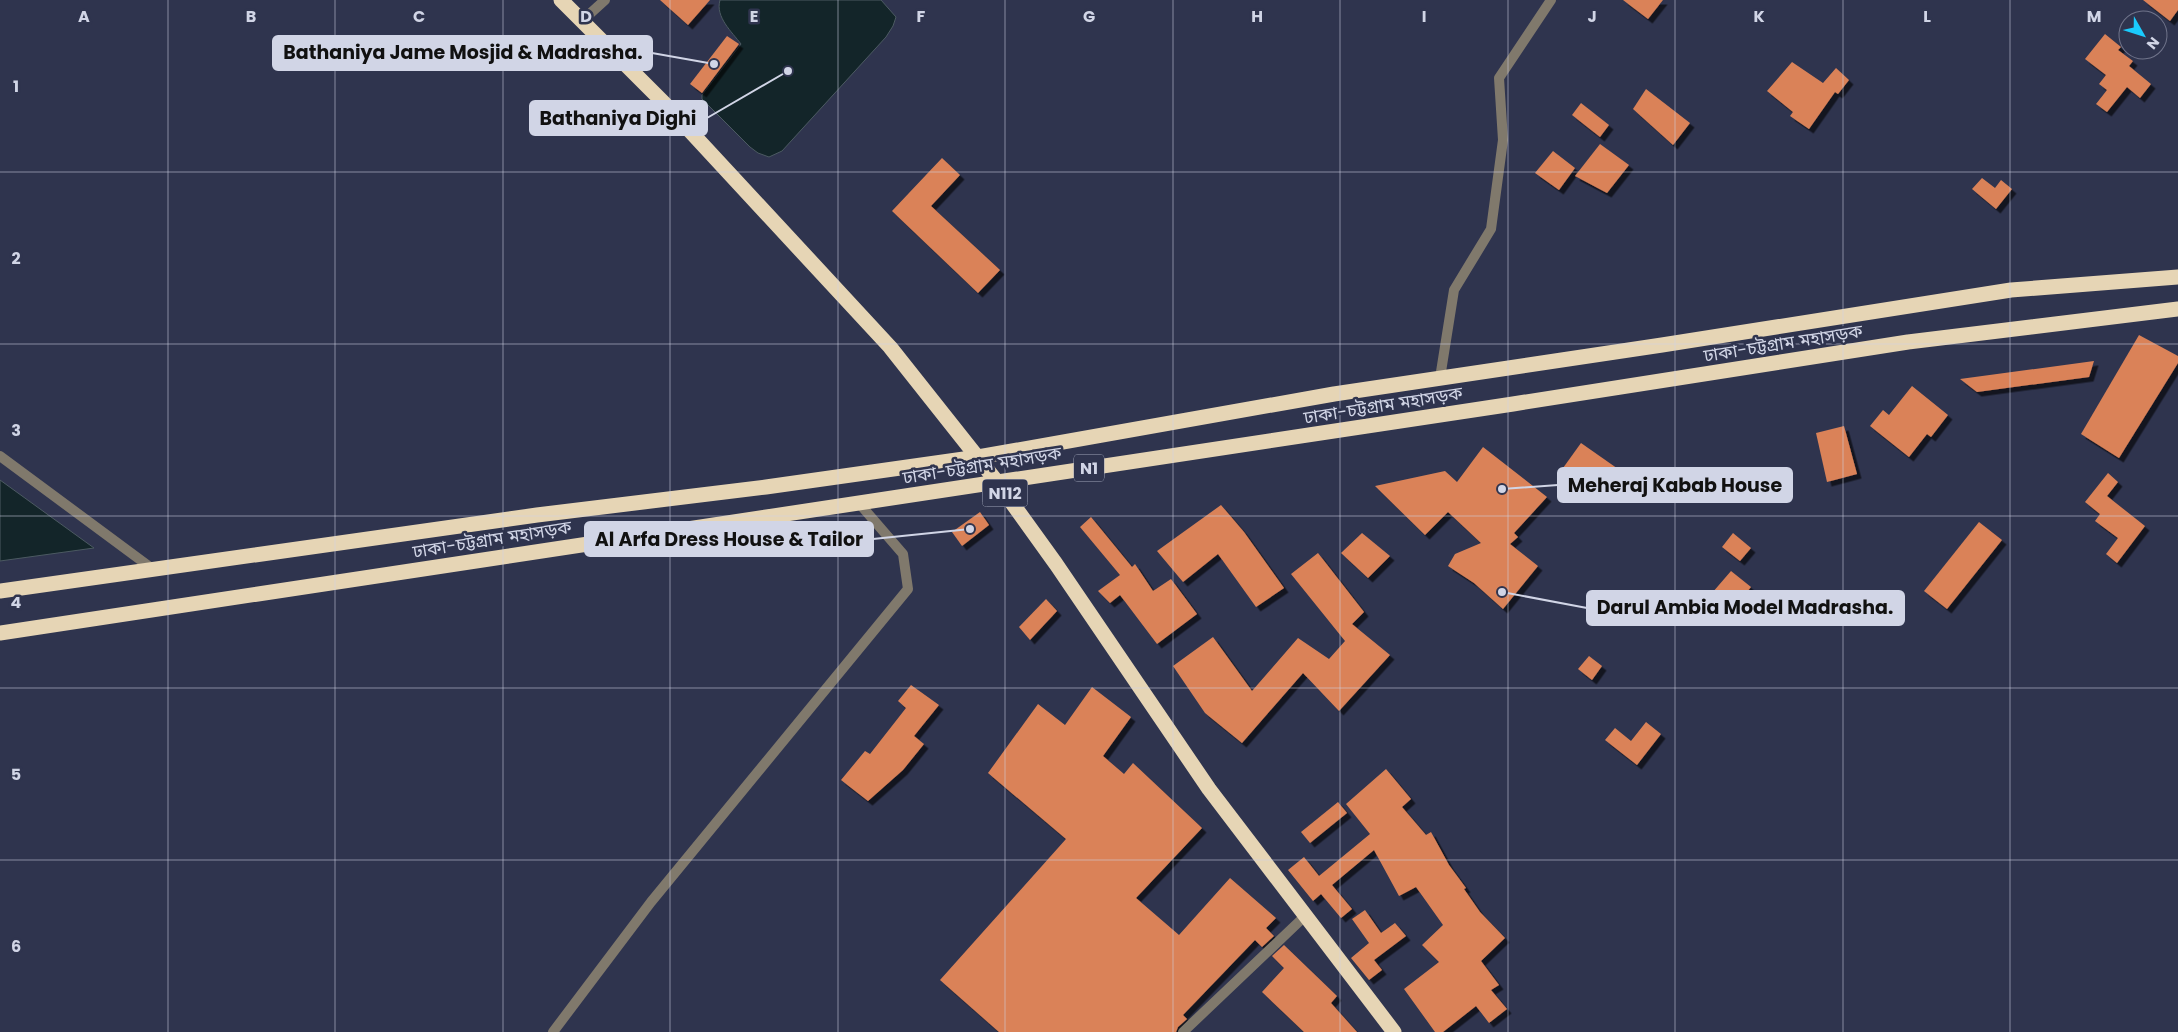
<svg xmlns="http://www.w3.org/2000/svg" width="2178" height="1032" viewBox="0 0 2178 1032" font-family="Poppins,'Noto Sans Bengali',sans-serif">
  <defs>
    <filter id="shadow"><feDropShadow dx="4.5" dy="4.5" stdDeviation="0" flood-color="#0009"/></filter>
  </defs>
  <rect width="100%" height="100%" fill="#2f344e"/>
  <g fill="#132529" stroke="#4c5a62">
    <path d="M720,0h161l15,17 -3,9 -7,11 -104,114 -13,6 -11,-4 -8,-6 -48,-48v-4l39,-51c-9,-12 -26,-27 -21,-44z"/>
    <polygon points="0,480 94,548 0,561"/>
  </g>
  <g fill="#da8258" filter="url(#shadow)">
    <polygon points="660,0 710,0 688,25"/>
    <polygon points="1623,0 1663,0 1648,19"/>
    <polygon points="2143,0 2178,0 2178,10 2170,21"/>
    <polygon points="2105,34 2121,47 2118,50 2133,61 2129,66 2151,84 2140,98 2127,87 2107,112 2096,104 2107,90 2099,84 2106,75 2085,59"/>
    <polygon points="727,36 739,44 702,93 690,84"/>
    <polygon points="1792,62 1823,83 1836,68 1849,80 1838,94 1835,92 1809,129 1790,116 1793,112 1767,91"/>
    <polygon points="1646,89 1690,123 1673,145 1633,109"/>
    <polygon points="1581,103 1609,125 1600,137 1572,115"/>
    <polygon points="1600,144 1629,165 1607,193 1575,176"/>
    <polygon points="1553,151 1575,168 1559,190 1535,173"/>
    <polygon points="942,158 960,175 931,206 1000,270 978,293 892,211"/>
    <polygon points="1982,178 1995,188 2001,180 2012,189 1996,209 1972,189"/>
    <polygon points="2139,335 2178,356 2178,363 2119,458 2081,434"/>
    <polygon points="2094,361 2089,377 1977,392 1960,379"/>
    <polygon points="1912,386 1948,415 1931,437 1927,434 1909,457 1870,426 1883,410 1889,415"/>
    <polygon points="1844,426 1857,474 1827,482 1816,433"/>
    <polygon points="1581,443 1621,471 1603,496 1563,468"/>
    <polygon points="1483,447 1547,497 1514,533 1518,537 1510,544 1538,566 1503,609 1474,583 1448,566 1455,554 1481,543 1448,512 1425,535 1375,486 1445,471 1457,482"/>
    <polygon points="2108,473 2118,482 2107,496 2145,526 2117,563 2106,554 2118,538 2095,521 2100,514 2085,502"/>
    <polygon points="1221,505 1244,532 1284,588 1256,607 1218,554 1183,582 1157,551"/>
    <polygon points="980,512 989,525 962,546 952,532"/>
    <polygon points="1091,517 1132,567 1135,564 1153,591 1171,579 1197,614 1157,644 1120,595 1110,603 1098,591 1120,575 1080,527"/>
    <polygon points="1979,522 2002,540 1947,609 1924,591"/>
    <polygon points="1362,533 1390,556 1368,578 1341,553"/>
    <polygon points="1733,533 1751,548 1740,561 1722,547"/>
    <polygon points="1318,553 1364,612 1352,624 1390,655 1339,711 1303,673 1242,743 1205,713 1173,666 1213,637 1252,691 1298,638 1329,659 1345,641 1291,574"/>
    <polygon points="1731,571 1751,587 1738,603 1742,606 1731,620 1706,600"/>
    <polygon points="1046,599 1057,611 1030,640 1019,627"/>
    <polygon points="1589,656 1602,666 1592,680 1578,669"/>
    <polygon points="911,685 939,705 914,736 924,744 903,770 868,801 841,780 865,751 870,754 906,708 898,701"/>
    <polygon points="1092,687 1131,717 1103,756 1124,774 1133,763 1202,828 1136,898 1179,935 1230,878 1276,918 1266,928 1274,936 1262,947 1255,940 1183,1015 1187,1019 1178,1027 1176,1032 999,1032 940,980 1066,839 988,773 1038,704 1065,725"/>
    <polygon points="1646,722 1661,734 1637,765 1605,740 1615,728 1631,741"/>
    <polygon points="1386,769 1411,799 1402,807 1426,835 1431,832 1449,865 1466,888 1464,889 1480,912 1505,938 1481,961 1499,985 1491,990 1507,1009 1489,1023 1476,1006 1443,1032 1435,1032 1404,989 1439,962 1422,945 1443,925 1416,887 1399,896 1374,850 1332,885 1352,909 1341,918 1321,894 1313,901 1288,870 1304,857 1319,876 1370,834 1346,804"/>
    <polygon points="1338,802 1347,813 1310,843 1301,832"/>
    <polygon points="1365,910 1381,933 1395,923 1406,936 1374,960 1382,970 1369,980 1351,958 1369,943 1352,919"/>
    <polygon points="1284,945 1337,996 1331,1003 1357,1032 1304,1032 1262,992 1284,968 1272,956"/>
  </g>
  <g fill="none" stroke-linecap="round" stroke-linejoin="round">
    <g stroke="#80796c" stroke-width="10">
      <polyline points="583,20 605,0"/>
      <polyline points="1440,378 1454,290 1491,229 1503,140 1499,78 1551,0"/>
      <polyline points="0,456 154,570"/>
      <polyline points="553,1032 651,902 908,589 903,554 858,502"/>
      <polyline points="1183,1032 1305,916"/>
    </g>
    <g stroke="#e6d5b5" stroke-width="15">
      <polyline points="561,0 665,104 890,347 997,482 1056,564 1209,789 1394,1032"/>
      <polyline points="0,591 537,515 766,487 978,457 1334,394 1662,345 2011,290 2178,277"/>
      <polyline points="0,633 1513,404 1908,342 2178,309"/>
    </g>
  </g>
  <path fill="none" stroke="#d1d5e6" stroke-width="1" stroke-opacity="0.55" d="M168,0v1032M335,0v1032M503,0v1032M670,0v1032M838,0v1032M1005,0v1032M1173,0v1032M1340,0v1032M1508,0v1032M1675,0v1032M1843,0v1032M2010,0v1032M0,172h2178M0,344h2178M0,516h2178M0,688h2178M0,860h2178"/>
  <g text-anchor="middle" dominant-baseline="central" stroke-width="5" stroke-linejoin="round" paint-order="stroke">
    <g fill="#2f344e" stroke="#a0a5b8" stroke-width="1">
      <rect x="1074" y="454.5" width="30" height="27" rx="4"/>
      <rect x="982.5" y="479.5" width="45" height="27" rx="4"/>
    </g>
    <g font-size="16" font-weight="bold" fill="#d1d5e6">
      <text x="1089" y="468">N1</text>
      <text x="1005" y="493">N112</text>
    </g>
    <g font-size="18" fill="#d1d5e6" stroke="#2f344e">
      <text transform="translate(1783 343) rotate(-9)">ঢাকা-চট্টগ্রাম মহাসড়ক</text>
      <text transform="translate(1383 405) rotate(-9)">ঢাকা-চট্টগ্রাম মহাসড়ক</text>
      <text transform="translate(982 465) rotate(-9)">ঢাকা-চট্টগ্রাম মহাসড়ক</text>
      <text transform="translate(492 539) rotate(-9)">ঢাকা-চট্টগ্রাম মহাসড়ক</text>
    </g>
  </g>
  <g font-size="16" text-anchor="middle" font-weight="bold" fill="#d1d5e6" stroke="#2f344e" stroke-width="5" stroke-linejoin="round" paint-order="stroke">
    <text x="84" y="22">A</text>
    <text x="251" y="22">B</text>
    <text x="419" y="22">C</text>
    <text x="586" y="22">D</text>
    <text x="754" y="22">E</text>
    <text x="921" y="22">F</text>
    <text x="1089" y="22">G</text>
    <text x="1257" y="22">H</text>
    <text x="1424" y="22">I</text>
    <text x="1592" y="22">J</text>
    <text x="1759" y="22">K</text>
    <text x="1927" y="22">L</text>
    <text x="2094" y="22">M</text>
    <text x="16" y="92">1</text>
    <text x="16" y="264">2</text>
    <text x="16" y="436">3</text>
    <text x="16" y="608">4</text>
    <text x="16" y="780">5</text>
    <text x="16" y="952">6</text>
  </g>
  <path fill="none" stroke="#d1d5e6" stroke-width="2" d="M714 64L652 53M788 71L707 118M1502 489L1558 485M970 529L873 539M1502 592L1587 608"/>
  <g fill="#d1d5e6" stroke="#2f344e" stroke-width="2">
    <circle cx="714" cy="64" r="5"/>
    <circle cx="788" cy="71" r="5"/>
    <circle cx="1502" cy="489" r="5"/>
    <circle cx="970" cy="529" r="5"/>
    <circle cx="1502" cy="592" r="5"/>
  </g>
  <g fill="#d1d5e6" stroke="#d1d5e6" stroke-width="2">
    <rect x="273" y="36" width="379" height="34" rx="5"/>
    <rect x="530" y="101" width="177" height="34" rx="5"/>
    <rect x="1558" y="468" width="234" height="34" rx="5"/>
    <rect x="585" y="522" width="288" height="34" rx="5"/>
    <rect x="1587" y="591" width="317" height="34" rx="5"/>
  </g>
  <g font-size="19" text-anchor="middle" font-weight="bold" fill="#111">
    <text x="463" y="59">Bathaniya Jame Mosjid &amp; Madrasha.</text>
    <text x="618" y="125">Bathaniya Dighi</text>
    <text x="1675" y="492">Meheraj Kabab House</text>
    <text x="729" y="546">Al Arfa Dress House &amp; Tailor</text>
    <text x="1745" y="614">Darul Ambia Model Madrasha.</text>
  </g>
  <g transform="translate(2143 35) rotate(129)"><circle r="24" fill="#2f344e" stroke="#70748b"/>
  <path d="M0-4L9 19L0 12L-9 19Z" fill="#1acafc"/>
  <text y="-8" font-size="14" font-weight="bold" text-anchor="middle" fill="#d1d5e6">N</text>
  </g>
</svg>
